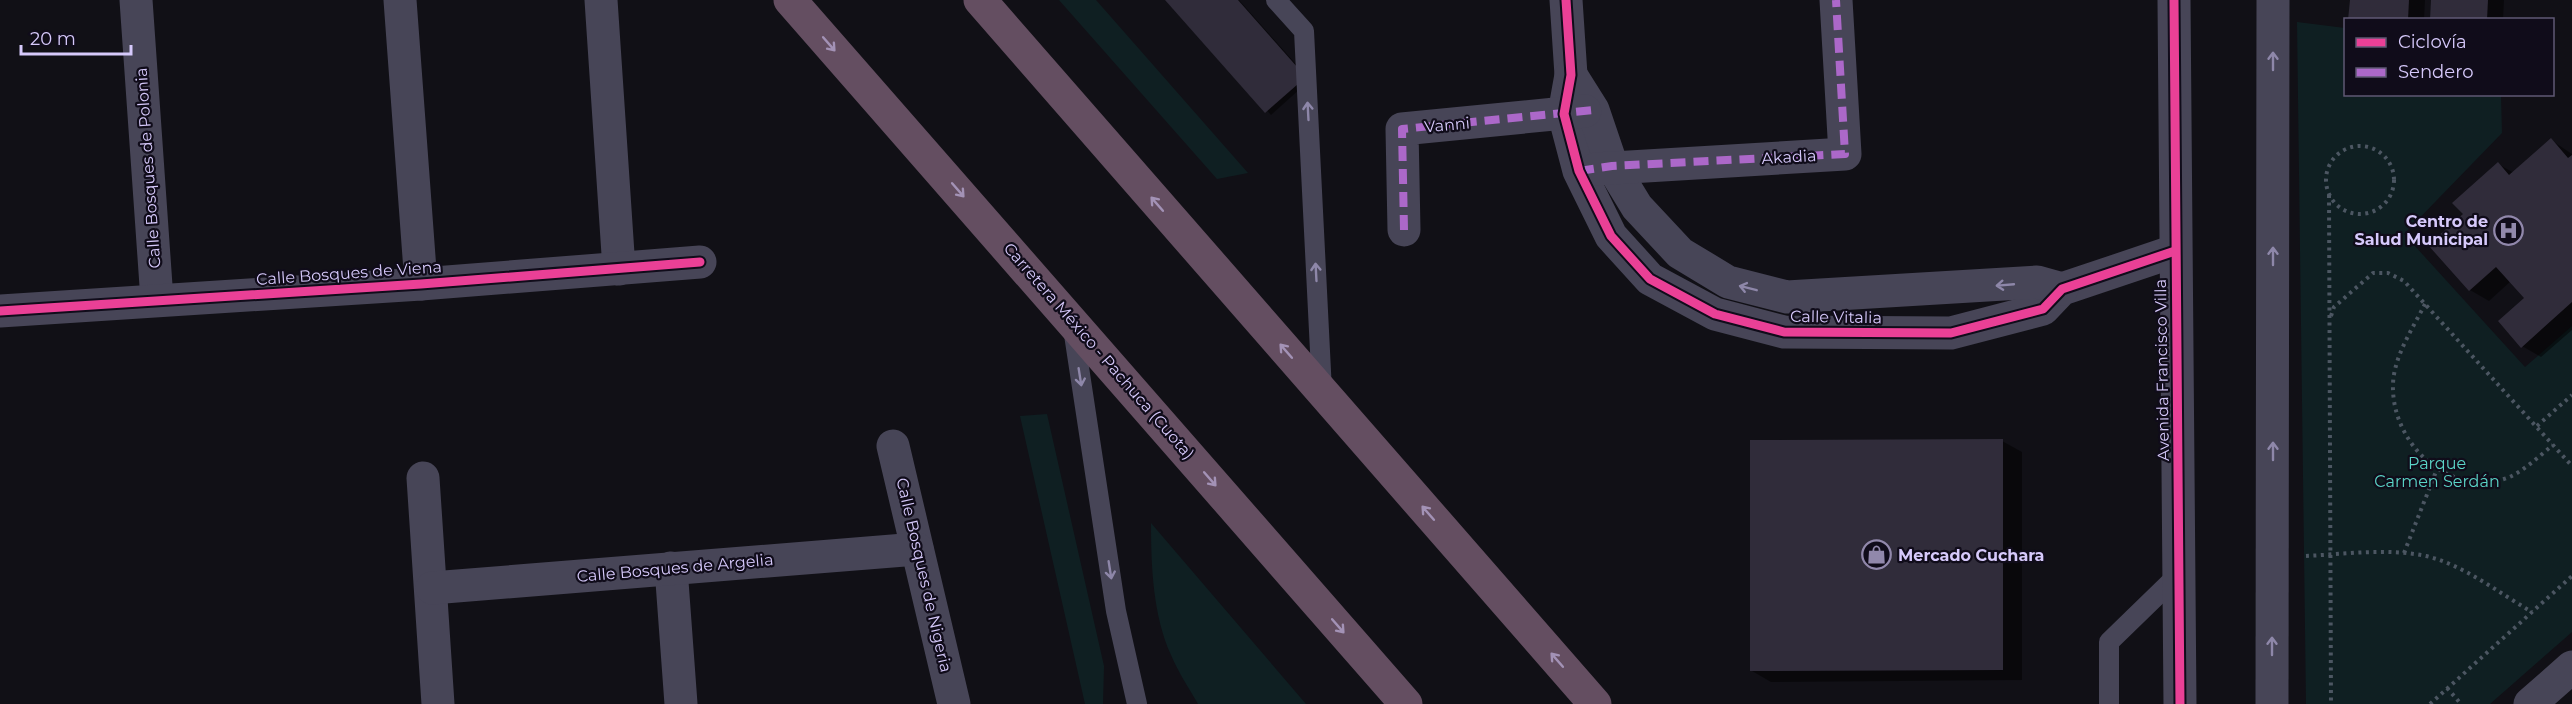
<svg xmlns="http://www.w3.org/2000/svg" width="2572" height="704" viewBox="0 0 2572 704" font-family="Montserrat,sans-serif">
  <rect width="100%" height="100%" fill="#111016"/>
  <g fill="#0f1f22">
    <polygon points="1059,0 1096,0 1248,173 1217,179"/>
    <polygon points="2297,22 2345,28 2346,94 2501,95 2502,133 2404,234 2525,367 2572,326 2572,632 2490,704 2306,704"/>
    <polygon points="1047,414 1104,666 1103,704 1085,704 1020,416"/>
    <path d="M1151,523l155,181h-108c-9,-16 -20,-32 -27,-49 -18,-40 -20,-88 -20,-132z"/>
  </g>
  <g fill="#0007">
    <polygon points="1167,0 1239,0 1310,80 1271,115"/>
    <polygon points="2351,0 2425,0 2424,20 2350,20"/>
    <polygon points="2433,0 2504,0 2503,20 2432,20"/>
    <polygon points="2551,140 2572,154 2572,330 2541,357 2522,346 2526,298 2511,281 2489,301 2470,290 2465,214 2498,164 2514,173"/>
    <polygon points="2002,441 2022,452 2022,680 1771,682 1752,671"/>
  </g>
  <g fill="#302c3a">
    <polygon points="1165,0 1238,0 1306,77 1265,113"/>
    <polygon points="2350,0 2409,0 2408,20 2348,20"/>
    <polygon points="2431,0 2488,0 2487,20 2430,20"/>
    <polygon points="2551,138 2568,158 2572,155 2572,302 2521,348 2498,321 2524,298 2496,267 2469,291 2428,245 2463,214 2452,203 2498,162 2509,175"/>
    <polygon points="2003,439 2003,670 1750,671 1750,440"/>
  </g>
  <g fill="none" stroke-linecap="round" stroke-linejoin="round">
    <g stroke="#4c5662" stroke-width="4" stroke-dasharray="3 4.5" stroke-linecap="butt">
      <circle cx="2360" cy="180" r="34"/>
      <polyline points="2329,195 2331,704"/>
      <path d="M2425,304c-12,24 -31,52 -32,80 -2,58 53,112 111,95 17,-5 35,-23 49,-34"/>
      <polyline points="2331,316 2334,307 2373,273 2388,273 2404,281 2572,466"/>
      <polyline points="2537,426 2572,395"/>
      <polyline points="2404,553 2437,469"/>
      <path d="M2306,556c39,-2 82,-8 120,0 38,9 73,37 106,56"/>
      <polyline points="2447,688 2461,704"/>
      <polyline points="2430,704 2572,576"/>
    </g>
    <g stroke="#474557" stroke-width="20">
      <polyline points="1276,0 1304,31 1322,391"/>
      <polyline points="1073,328 1116,611 1137,704"/>
      <polyline points="2109,704 2109,642 2180,573"/>
    </g>
    <g stroke="#474557" stroke-width="33">
      <polyline points="136,0 157,300"/>
      <polyline points="400,0 421,284"/>
      <polyline points="601,0 619,269"/>
      <polyline points="1566,0 1571,75 1564,114 1579,171 1611,236 1650,279 1715,314 1784,332 1951,333 2043,309 2062,289 2175,251"/>
      <polyline points="1571,75 1593,110 1612,166 1637,207 1680,253 1728,282 1787,297 2037,282 2062,289"/>
      <polyline points="1596,169 1845,154 1836,0"/>
      <polyline points="1404,230 1402,129 1585,111"/>
      <polyline points="0,311 421,284 700,262"/>
      <polyline points="893,446 954,704"/>
      <polyline points="423,478 438,704"/>
      <polyline points="671,568 681,704"/>
      <polyline points="432,588 917,549"/>
      <polyline points="2530,704 2572,667"/>
    </g>
    <g stroke="#474557" stroke-width="33">
      <polyline points="2174,0 2180,704"/>
      <polyline points="2272,704 2273,0"/>
    </g>
    <g stroke="#644e61" stroke-width="33">
      <polyline points="790,0 1406,704"/>
      <polyline points="980,0 1595,704"/>
    </g>
    <g stroke="#ac68c9" stroke-width="8" stroke-dasharray="15 8" stroke-linecap="butt">
      <polyline points="1579,171 1612,166 1845,154 1836,0"/>
      <polyline points="1404,230 1402,129 1593,110"/>
    </g>
    <defs>
      <g id="cycleway">
        <polyline points="1566,0 1571,75 1564,114 1579,171 1611,236 1650,279 1715,314 1784,332 1951,333 2043,309 2062,289 2175,251"/>
        <polyline points="2174,0 2180,704"/>
        <polyline points="0,311 421,284 700,262"/>
      </g>
    </defs>
    <use href="#cycleway" stroke="#100c1a" stroke-width="13"/>
    <use href="#cycleway" stroke="#ea4096" stroke-width="9"/>
  </g>
  <defs><path id="oneway-shaft" d="M-6 0H5M1.5-3L5.5 0L1.5 3" fill="none" stroke-width="1.6" stroke-linecap="round" stroke-linejoin="round" transform="scale(1.5)"/></defs>
  <g stroke="#a392b6">
    <use href="#oneway-shaft" transform="translate(829 44) rotate(49)"/>
    <use href="#oneway-shaft" transform="translate(958 190) rotate(49)"/>
    <use href="#oneway-shaft" transform="translate(1157 204) rotate(-131)"/>
    <use href="#oneway-shaft" transform="translate(1286 351) rotate(-131)"/>
    <use href="#oneway-shaft" transform="translate(1210 479) rotate(49)"/>
    <use href="#oneway-shaft" transform="translate(1428 513) rotate(-131)"/>
    <use href="#oneway-shaft" transform="translate(1338 626) rotate(49)"/>
    <use href="#oneway-shaft" transform="translate(1557 660) rotate(-131)"/>
  </g>
  <g stroke="#8e87a9">
    <use href="#oneway-shaft" transform="translate(2273 61) rotate(-90)"/>
    <use href="#oneway-shaft" transform="translate(1308 111) rotate(-93)"/>
    <use href="#oneway-shaft" transform="translate(2273 256) rotate(-90)"/>
    <use href="#oneway-shaft" transform="translate(1316 272) rotate(-93)"/>
    <use href="#oneway-shaft" transform="translate(2005 285) rotate(175)"/>
    <use href="#oneway-shaft" transform="translate(1748 288) rotate(-166)"/>
    <use href="#oneway-shaft" transform="translate(1080 377) rotate(81)"/>
    <use href="#oneway-shaft" transform="translate(2273 451) rotate(-90)"/>
    <use href="#oneway-shaft" transform="translate(1110 570) rotate(81)"/>
    <use href="#oneway-shaft" transform="translate(2272 646) rotate(-90)"/>
  </g>
  <defs>
    <symbol id="hospital-ring" viewBox="-11 -11 22 22"><circle r="9.5" fill="#100c1a" stroke="#9188ab" stroke-width="1.5"/><path d="M-5-5h3v3.5h4V-5h3V5h-3V1.5h-4V5h-3Z" fill="#9188ab"/></symbol>
    <symbol id="shop-ring" viewBox="-11 -11 22 22"><circle r="9.5" fill="#100c1a" stroke="#9188ab" stroke-width="1.5"/><path d="M-5-2.5h2.3a2.7 3.5 0 0 1 5.4 0H5L5.5 6h-11ZM-1.5-2.5h3a1.5 2.3 0 0 0-3 0Z" fill="#9188ab"/></symbol>
  </defs>
  <g fill-rule="evenodd">
    <use href="#hospital-ring" x="2492" y="214" width="33" height="33"/>
    <use href="#shop-ring" x="1860" y="538" width="33" height="33"/>
  </g>
  <g text-anchor="middle" dominant-baseline="central" stroke-width="4.5" stroke-linejoin="round" paint-order="stroke">
    <g font-size="16" fill="#d6c9fb" stroke="#100c1a">
      <text transform="translate(1447 125) rotate(-5)">Vanni</text>
      <text transform="translate(1789 157) rotate(-3)">Akadia</text>
      <text transform="translate(148 168) rotate(-94)">Calle Bosques de Polonia</text>
      <text transform="translate(349 273) rotate(-4)">Calle Bosques de Viena</text>
      <text transform="translate(1836 317) rotate(1)">Calle Vitalia</text>
      <text transform="translate(1099 351) rotate(49)">Carretera México - Pachuca (Cuota)</text>
      <text transform="translate(2162 370) rotate(-91)">Avenida Francisco Villa</text>
      <text transform="translate(675 568) rotate(-5)">Calle Bosques de Argelia</text>
      <text transform="translate(924 575) rotate(77)">Calle Bosques de Nigeria</text>
    </g>
    <g font-size="16" font-weight="bold" fill="#d6c9fb" stroke="#100c1a" text-anchor="end">
      <text x="2488" y="221">Centro de<tspan x="2488" dy="18">Salud Municipal</tspan></text>
      <text x="1898" y="555" text-anchor="start">Mercado Cuchara</text>
    </g>
    <g font-size="16" fill="#5bd5c8" stroke="#100c1a">
      <text x="2437" y="463">Parque<tspan x="2437" dy="18">Carmen Serdán</tspan></text>
    </g>
  </g>
  <rect x="2344" y="18" width="210" height="78" fill="#100c1a" stroke="#5f5874" stroke-width="1.5"/>
  <rect x="2356" y="38" width="30" height="9" fill="#ea4096" stroke="#5f5874" stroke-width="1.5"/>
  <text x="2398" y="48" font-size="18" fill="#d6c9fb">Ciclovía</text>
  <rect x="2356" y="68" width="30" height="9" fill="#ac68c9" stroke="#5f5874" stroke-width="1.5"/>
  <text x="2398" y="78" font-size="18" fill="#d6c9fb">Sendero</text>
  <path d="M21 45v9h110v-9" fill="none" stroke="#d6c9fb" stroke-width="3"/>
  <text x="30" y="45" font-size="18" fill="#d6c9fb" stroke="#100c1a" stroke-width="4.5" paint-order="stroke">20 m</text>
</svg>
